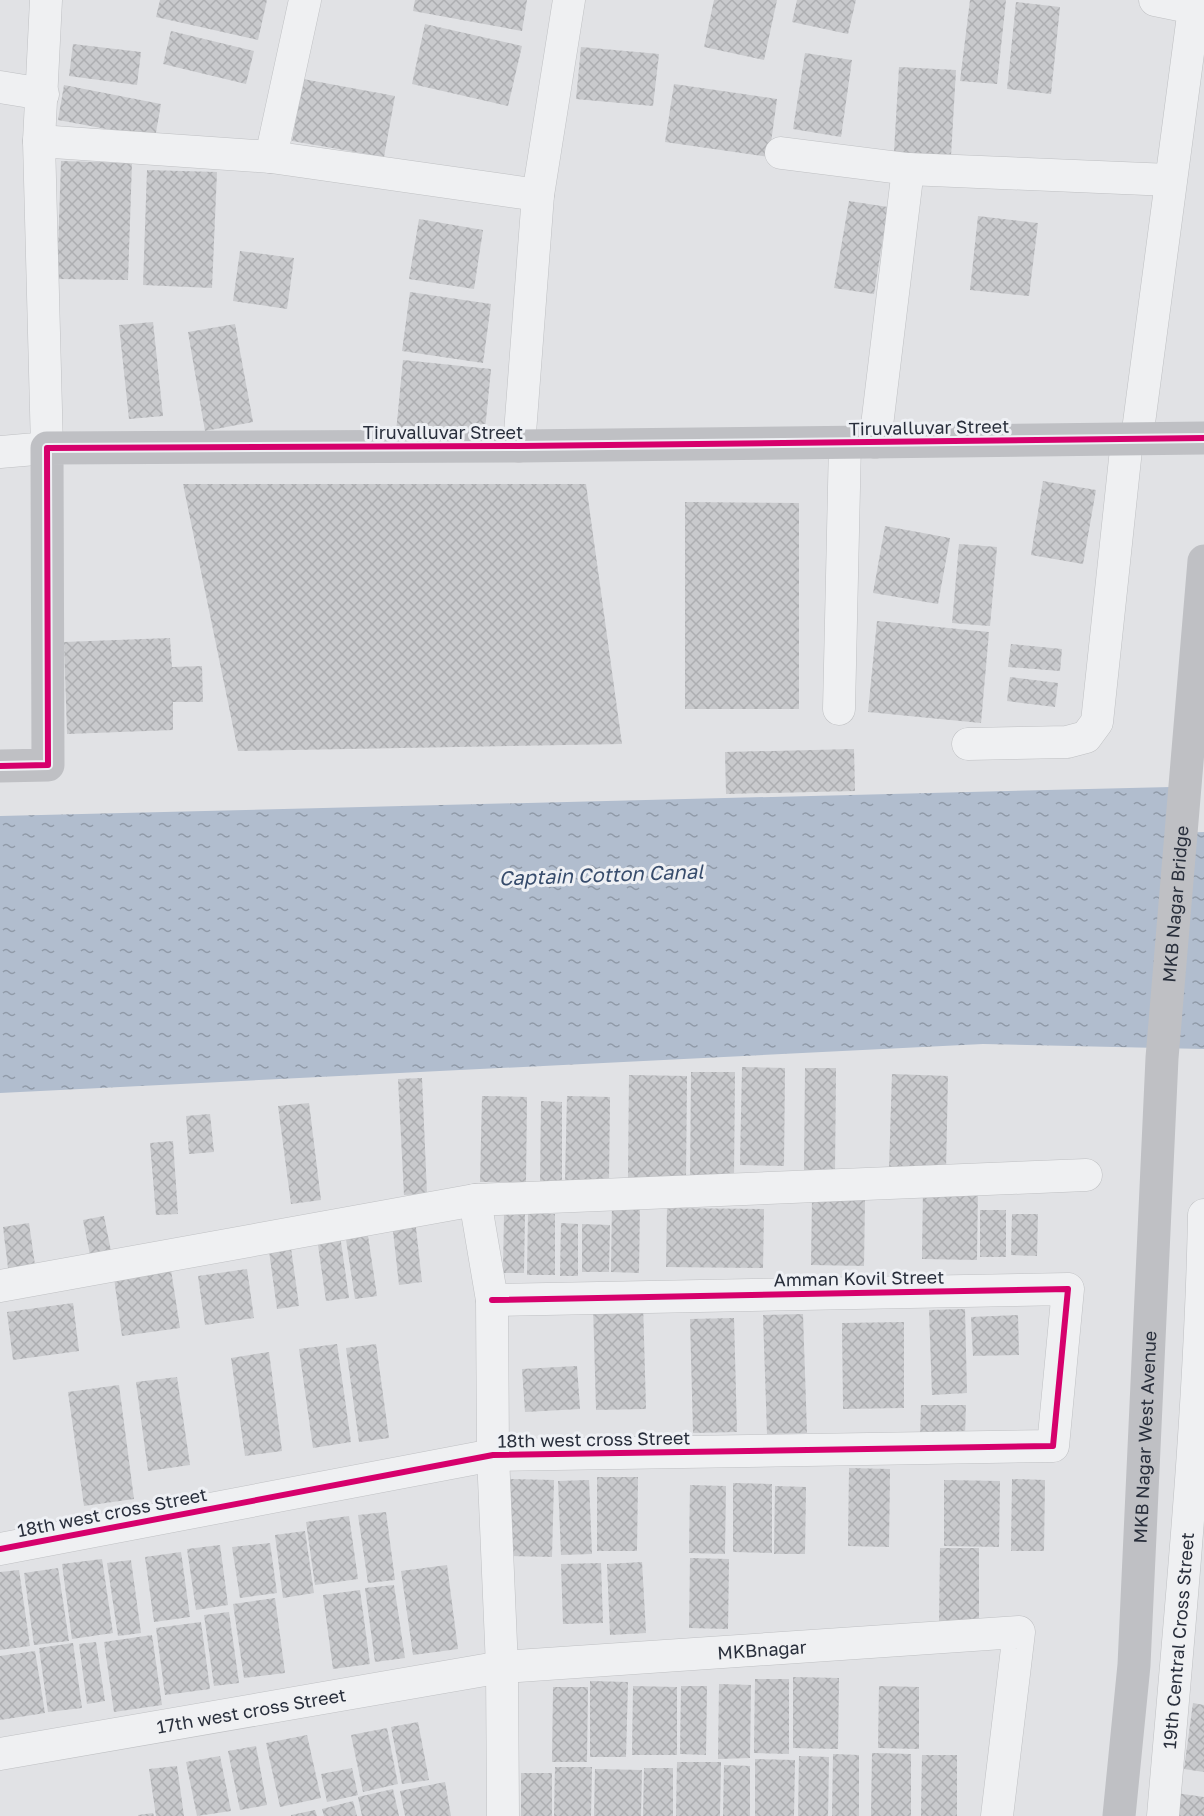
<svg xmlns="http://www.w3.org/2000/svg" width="1204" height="1816" viewBox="0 0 1204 1816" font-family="'Golos Text',sans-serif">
  <defs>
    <pattern id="water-ripples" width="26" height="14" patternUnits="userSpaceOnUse" patternTransform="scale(1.5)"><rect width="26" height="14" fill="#b1bdce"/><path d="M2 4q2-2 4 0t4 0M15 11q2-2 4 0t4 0" fill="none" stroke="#909aa8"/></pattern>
    <pattern id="building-cross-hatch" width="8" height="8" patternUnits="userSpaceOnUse" patternTransform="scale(1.5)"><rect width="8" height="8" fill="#c9cacd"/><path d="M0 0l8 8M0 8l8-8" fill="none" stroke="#adaeb1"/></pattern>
  </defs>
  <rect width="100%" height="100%" fill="#e1e2e5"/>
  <polygon fill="url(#water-ripples)" points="1171,787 1175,833 1204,832 1204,1049 983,1044 0,1093 0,816"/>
  <g fill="url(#building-cross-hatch)">
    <polygon points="160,0 267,0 258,40 156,17"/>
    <polygon points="415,0 527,0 522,31 413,11"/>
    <polygon points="714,0 777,0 764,60 704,47"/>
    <polygon points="797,0 856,0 848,34 792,22"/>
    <polygon points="970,0 1006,0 997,84 960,81"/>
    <polygon points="1016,2 1060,7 1051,94 1007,89"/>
    <polygon points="425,24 522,46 508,106 412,84"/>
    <polygon points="171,31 254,51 246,84 163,64"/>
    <polygon points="73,44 141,52 137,85 69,76"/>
    <polygon points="581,47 659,54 653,106 576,99"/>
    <polygon points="805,53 852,60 841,137 793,129"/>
    <polygon points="899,67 956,70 951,156 894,152"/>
    <polygon points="303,79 395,96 384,157 292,141"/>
    <polygon points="674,84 777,99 769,157 665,142"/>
    <polygon points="64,85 161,104 155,138 58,120"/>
    <polygon points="61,161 132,163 128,280 57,279"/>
    <polygon points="147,170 217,172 212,288 143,285"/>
    <polygon points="849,201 888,207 874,294 834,288"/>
    <polygon points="978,216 1038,223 1029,296 970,290"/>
    <polygon points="419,219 483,230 474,289 409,279"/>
    <polygon points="240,251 294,258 287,309 233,301"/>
    <polygon points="410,292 491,304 483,363 402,351"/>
    <polygon points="153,322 163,416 129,419 119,325"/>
    <polygon points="235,324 253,422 205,431 188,332"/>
    <polygon points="403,360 491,369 484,440 396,432"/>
    <polygon points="1043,481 1096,490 1083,564 1031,555"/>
    <polygon points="183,484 586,484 622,744 238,751"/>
    <polygon points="685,502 799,503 799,709 685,709"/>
    <polygon points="885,526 950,538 938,604 873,593"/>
    <polygon points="959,544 997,547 990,626 952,623"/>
    <polygon points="877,621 989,632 981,723 868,712"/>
    <polygon points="170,638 172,667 202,666 203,702 173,702 173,730 67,734 64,642"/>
    <polygon points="1011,644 1062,649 1060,671 1008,667"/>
    <polygon points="1010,677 1058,683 1055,707 1007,701"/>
    <polygon points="854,749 855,791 726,794 725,752"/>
    <polygon points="742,1067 785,1068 784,1166 740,1165"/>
    <polygon points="805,1068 836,1068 835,1172 804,1172"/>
    <polygon points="691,1072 735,1072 734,1178 690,1178"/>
    <polygon points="892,1074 948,1076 946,1171 889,1169"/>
    <polygon points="629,1075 687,1076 686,1179 628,1178"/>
    <polygon points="422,1078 427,1194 404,1195 398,1079"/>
    <polygon points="482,1096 527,1097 526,1182 480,1182"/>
    <polygon points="567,1096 610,1097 609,1182 565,1181"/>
    <polygon points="541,1101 562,1102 562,1183 540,1182"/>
    <polygon points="309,1103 321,1200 291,1204 278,1106"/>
    <polygon points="210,1114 214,1152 189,1154 186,1116"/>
    <polygon points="173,1141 178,1214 156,1215 150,1143"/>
    <polygon points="923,1187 978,1188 977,1260 922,1259"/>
    <polygon points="812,1198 865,1199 864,1266 811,1265"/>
    <polygon points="612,1200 640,1201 639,1273 611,1272"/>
    <polygon points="667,1208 764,1209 763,1268 666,1267"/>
    <rect x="980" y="1210" width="26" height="47"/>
    <polygon points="504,1214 525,1214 524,1273 503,1273"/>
    <polygon points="528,1214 555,1214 555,1275 527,1275"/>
    <polygon points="1012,1214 1038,1214 1037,1256 1011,1255"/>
    <polygon points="104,1216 113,1261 92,1265 83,1220"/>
    <polygon points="415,1219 422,1282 399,1285 392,1222"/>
    <polygon points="29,1223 36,1272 9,1276 3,1227"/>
    <polygon points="561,1223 578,1224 578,1276 560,1276"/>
    <polygon points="582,1224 610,1225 609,1272 582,1272"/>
    <polygon points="367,1229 377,1296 355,1299 345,1233"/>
    <polygon points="340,1235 349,1298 326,1301 317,1238"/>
    <polygon points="291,1248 299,1306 277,1309 269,1251"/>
    <polygon points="247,1269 254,1318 205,1325 198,1276"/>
    <polygon points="171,1270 180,1328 122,1336 114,1278"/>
    <polygon points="73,1303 79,1351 13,1360 7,1312"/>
    <polygon points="643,1303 646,1409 596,1410 593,1305"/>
    <polygon points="965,1309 967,1393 932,1395 929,1310"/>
    <polygon points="803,1314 807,1433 767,1434 763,1315"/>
    <polygon points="1018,1315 1019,1355 973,1356 971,1317"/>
    <polygon points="734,1318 737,1432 693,1433 690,1319"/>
    <polygon points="904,1322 904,1408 843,1409 842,1323"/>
    <polygon points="337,1344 351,1442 313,1448 299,1349"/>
    <polygon points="376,1344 389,1438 359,1442 346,1348"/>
    <polygon points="269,1352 282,1451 245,1456 231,1358"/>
    <polygon points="577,1366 580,1409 525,1412 522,1369"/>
    <polygon points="177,1377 190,1465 148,1471 136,1382"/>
    <polygon points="119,1385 134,1499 84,1506 68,1392"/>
    <polygon points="921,1405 966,1405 965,1436 920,1435"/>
    <polygon points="849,1468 890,1469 889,1547 848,1546"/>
    <polygon points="597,1477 638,1477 637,1551 597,1551"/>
    <polygon points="508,1479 554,1480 552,1557 507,1556"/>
    <polygon points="1012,1479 1045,1480 1044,1551 1011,1551"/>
    <polygon points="589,1480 592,1554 561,1555 558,1481"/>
    <polygon points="944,1480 1000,1481 999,1547 944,1546"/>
    <polygon points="733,1483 772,1484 772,1553 733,1552"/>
    <polygon points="690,1485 726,1486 725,1554 689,1553"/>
    <polygon points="775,1486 806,1487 805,1554 774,1554"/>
    <polygon points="386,1512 395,1580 368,1583 358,1515"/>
    <polygon points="349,1516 358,1579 315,1585 306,1522"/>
    <polygon points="305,1531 314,1593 283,1598 275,1535"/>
    <polygon points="270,1543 277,1593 240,1598 232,1547"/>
    <polygon points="220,1545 228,1605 196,1610 187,1549"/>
    <polygon points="940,1548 979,1548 979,1624 939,1624"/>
    <polygon points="181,1552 190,1617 154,1622 145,1557"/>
    <polygon points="690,1558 729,1559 728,1629 689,1628"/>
    <polygon points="102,1559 113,1633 72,1639 62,1564"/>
    <polygon points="131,1560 141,1633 118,1636 107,1563"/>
    <polygon points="642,1562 646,1633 610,1635 607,1564"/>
    <polygon points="601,1563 603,1623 563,1624 561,1564"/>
    <polygon points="447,1565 458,1649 413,1655 401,1571"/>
    <polygon points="58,1568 69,1641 34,1645 24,1573"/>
    <polygon points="19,1570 30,1646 0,1650 0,1572"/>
    <polygon points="394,1585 405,1658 375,1662 365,1588"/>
    <polygon points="360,1590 370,1664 333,1669 323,1595"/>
    <polygon points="275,1598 285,1673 244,1678 233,1604"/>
    <polygon points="229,1612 239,1683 214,1686 204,1615"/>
    <polygon points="201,1622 210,1689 165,1695 156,1628"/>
    <polygon points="152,1635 162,1705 114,1712 104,1642"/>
    <polygon points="96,1642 105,1701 87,1704 79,1644"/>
    <polygon points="73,1643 82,1708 48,1712 39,1648"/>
    <polygon points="35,1651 45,1713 0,1720 0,1656"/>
    <polygon points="793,1677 839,1678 838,1749 793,1748"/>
    <polygon points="755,1679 789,1679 789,1754 754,1753"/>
    <polygon points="590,1681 628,1682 626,1757 590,1757"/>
    <polygon points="719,1684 751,1685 750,1758 718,1759"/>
    <polygon points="633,1686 677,1687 677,1755 632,1755"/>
    <polygon points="681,1686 707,1686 706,1755 680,1754"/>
    <polygon points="879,1686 919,1687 919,1749 878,1748"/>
    <polygon points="553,1687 588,1687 587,1762 552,1762"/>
    <polygon points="1193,1703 1204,1705 1204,1772 1184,1769"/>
    <polygon points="418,1722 429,1780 402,1784 391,1727"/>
    <polygon points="387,1728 398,1784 363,1792 351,1735"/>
    <polygon points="307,1735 321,1798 280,1807 266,1743"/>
    <polygon points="256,1746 267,1805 240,1810 228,1751"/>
    <polygon points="872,1753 911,1754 911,1816 871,1816"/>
    <polygon points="833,1754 859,1755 859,1816 832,1816"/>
    <polygon points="922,1755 957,1755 957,1816 921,1816"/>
    <polygon points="220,1756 231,1811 197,1816 186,1762"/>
    <polygon points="799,1756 829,1757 828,1816 798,1816"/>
    <polygon points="755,1759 795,1760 794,1816 755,1816"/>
    <polygon points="677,1762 721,1762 720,1816 676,1816"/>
    <polygon points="724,1765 750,1766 750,1816 723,1816"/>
    <polygon points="177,1766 184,1816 156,1816 149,1769"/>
    <polygon points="555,1767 592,1767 591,1816 554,1816"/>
    <polygon points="352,1768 358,1795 327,1802 321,1774"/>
    <polygon points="644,1768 673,1768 673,1816 643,1816"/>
    <polygon points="595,1769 642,1770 641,1816 594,1816"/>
    <rect x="521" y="1773" width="31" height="43"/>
    <polygon points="445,1782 451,1816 405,1816 400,1791"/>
    <polygon points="393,1789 399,1816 362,1816 358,1797"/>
    <polygon points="1176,1793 1204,1797 1204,1816 1173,1816"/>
    <polygon points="353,1801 357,1816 324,1816 322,1809"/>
    <polygon points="315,1810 317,1816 291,1816 291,1815"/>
    <polygon points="153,1813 154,1816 138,1816 138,1815"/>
  </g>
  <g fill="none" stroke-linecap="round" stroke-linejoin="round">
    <defs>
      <g id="street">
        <polyline points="1155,0 1204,10"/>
        <polyline points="0,87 43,94"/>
        <polyline points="39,141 271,157 538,195"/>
        <polyline points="781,153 908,169 1170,180"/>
        <polyline points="271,157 305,0"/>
        <polyline points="1137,438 1194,8"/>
        <polyline points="875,442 908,169"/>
        <polyline points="519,446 538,195 569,0"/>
        <polyline points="0,452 47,448 39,141 46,0"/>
        <polyline points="839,709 845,443"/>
        <polyline points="968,744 1067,742 1086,737 1097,722 1127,440"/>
        <polyline points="475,1200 492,1300 493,1455 502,1667 503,1816"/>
        <polyline points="0,1286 475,1200 1086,1175"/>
        <polyline points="0,1549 493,1455 1053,1446 1068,1289 492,1300"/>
        <path id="s1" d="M0,1754l502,-87 517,-35 -22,184"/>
        <path id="s2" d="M1163,1816c17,-200 37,-400 41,-601"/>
      </g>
    </defs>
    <use href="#street" stroke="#bfc0c3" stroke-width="33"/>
    <use href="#street" stroke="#eff0f2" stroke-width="32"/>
    <g stroke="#bfc0c4" stroke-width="33">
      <polyline points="0,766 48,765 47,448 519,446 1204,438"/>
      <path id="s3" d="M1119,1816l15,-151 28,-607 42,-497"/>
    </g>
    <defs>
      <g id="cycleway">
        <polyline points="0,766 48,765 47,448 519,446 1204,438"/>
        <polyline points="0,1549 493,1455 1053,1446 1068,1289 492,1300"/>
      </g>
    </defs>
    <use href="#cycleway" stroke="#eef0f4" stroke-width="10"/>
    <use href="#cycleway" stroke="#d6006c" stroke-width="6"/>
  </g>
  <g text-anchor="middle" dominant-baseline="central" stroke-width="6" stroke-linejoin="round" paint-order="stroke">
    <g font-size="18" fill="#292f3c" stroke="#eef0f4">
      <text transform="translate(929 427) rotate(-1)">Tiruvalluvar Street</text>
      <text x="443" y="432">Tiruvalluvar Street</text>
      <text stroke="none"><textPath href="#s3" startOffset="914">MKB Nagar Bridge</textPath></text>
      <text transform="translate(859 1278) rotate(-1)">Amman Kovil Street</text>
      <text stroke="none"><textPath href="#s3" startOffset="380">MKB Nagar West Avenue</textPath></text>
      <text transform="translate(594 1439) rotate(-1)">18th west cross Street</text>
      <text transform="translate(112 1512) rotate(-11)">18th west cross Street</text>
      <text stroke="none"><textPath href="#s2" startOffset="176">19th Central Cross Street</textPath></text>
      <text stroke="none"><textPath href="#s1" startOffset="770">MKBnagar</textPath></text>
      <text stroke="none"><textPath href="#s1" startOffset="255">17th west cross Street</textPath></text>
    </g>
    <g font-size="20" font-style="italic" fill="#374c6c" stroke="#eef0f4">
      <text transform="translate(601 874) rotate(-2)">Captain Cotton Canal</text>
    </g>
  </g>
</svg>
